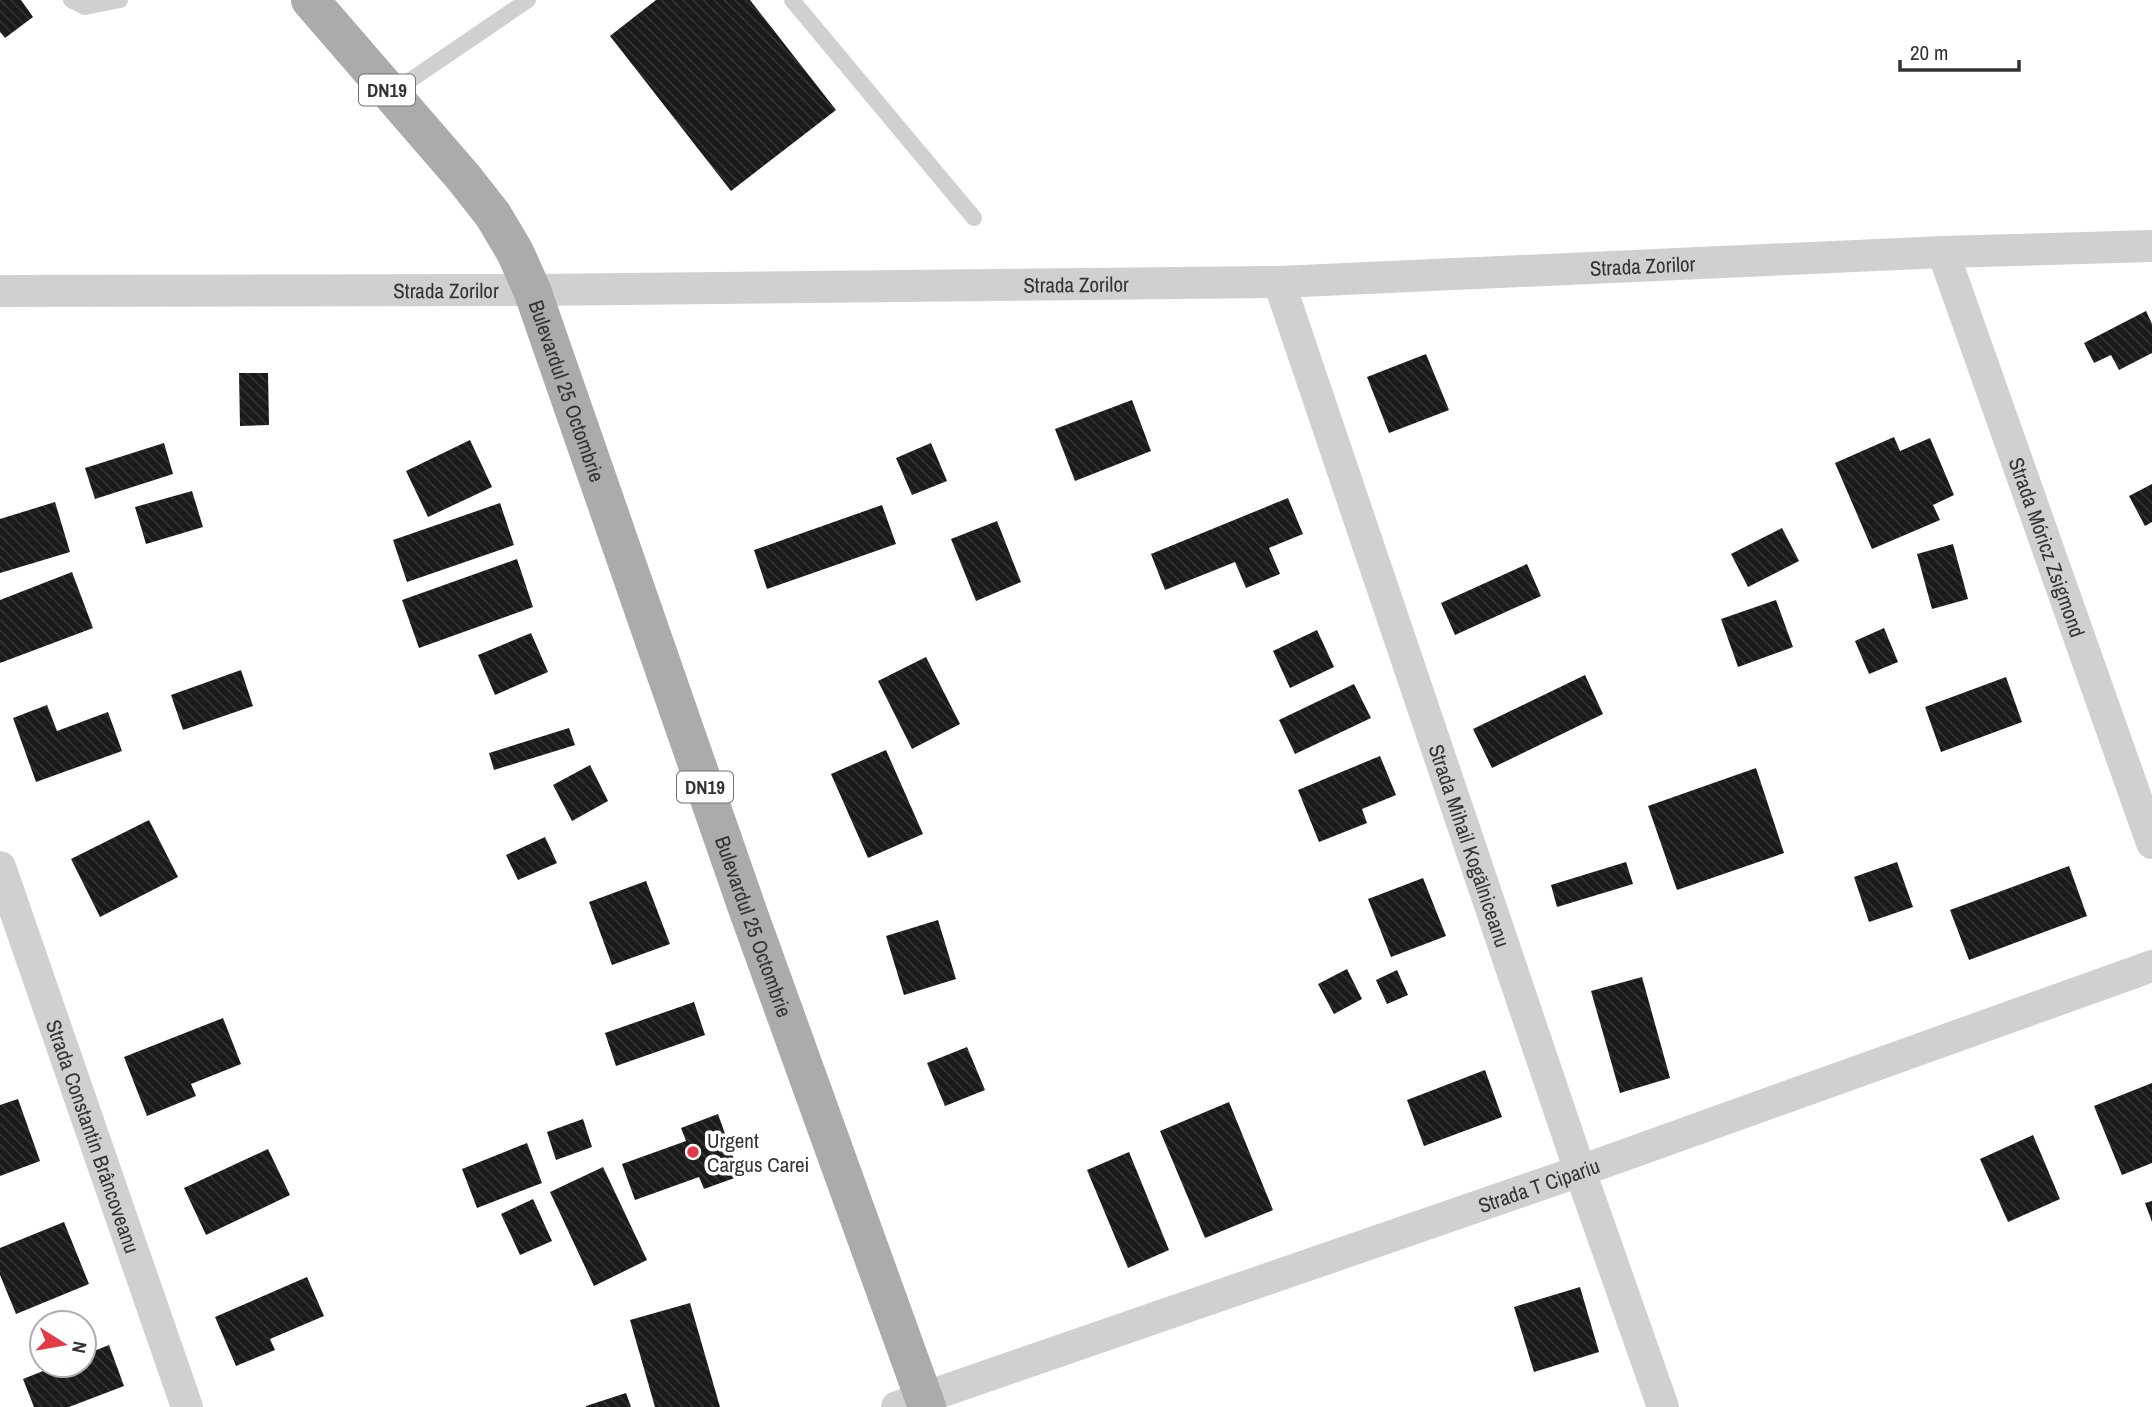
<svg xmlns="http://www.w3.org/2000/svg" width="2152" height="1407" viewBox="0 0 2152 1407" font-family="'Archivo Narrow',sans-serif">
  <defs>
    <pattern id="building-back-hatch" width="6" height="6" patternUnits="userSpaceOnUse" patternTransform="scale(1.75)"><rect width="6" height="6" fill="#1a1a1a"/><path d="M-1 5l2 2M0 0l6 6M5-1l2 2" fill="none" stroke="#333"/></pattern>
  </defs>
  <rect width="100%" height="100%" fill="#fff"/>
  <g fill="url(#building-back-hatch)">
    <polygon points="0,0 21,0 33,17 5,38 0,32"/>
    <polygon points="656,0 750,0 836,110 731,191 610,36"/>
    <polygon points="2146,311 2152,324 2152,353 2119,370 2111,355 2094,363 2084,343"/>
    <polygon points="1426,354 1449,410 1389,433 1367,377"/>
    <polygon points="239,373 268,373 269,425 240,426"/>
    <polygon points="1132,400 1151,451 1075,481 1055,429"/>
    <polygon points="1894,437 1900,451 1930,438 1954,495 1933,505 1940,520 1872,549 1835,463"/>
    <polygon points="470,440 492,487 428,517 406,471"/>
    <polygon points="164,443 173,474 95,499 85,468"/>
    <polygon points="931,443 947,481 912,495 896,458"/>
    <polygon points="2152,484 2152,522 2145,526 2129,496"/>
    <polygon points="192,491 203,527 146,544 135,507"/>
    <polygon points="1288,498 1303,534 1269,548 1280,574 1246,588 1235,562 1165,590 1151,554"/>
    <polygon points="55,502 70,552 0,573 0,519"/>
    <polygon points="500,503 514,545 407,582 393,540"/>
    <polygon points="882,505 896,544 767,589 754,550"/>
    <polygon points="997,521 1021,582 976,601 951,539"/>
    <polygon points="1782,528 1799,561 1748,587 1731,554"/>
    <polygon points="1953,544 1968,599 1932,609 1917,554"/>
    <polygon points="517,559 533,607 419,648 402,600"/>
    <polygon points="1527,564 1541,596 1455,635 1441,603"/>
    <polygon points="72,572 93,628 0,663 0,600"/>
    <polygon points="1776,600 1793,647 1738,667 1721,619"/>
    <polygon points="1884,628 1898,662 1869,674 1855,641"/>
    <polygon points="1317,630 1334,667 1290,688 1273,651"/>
    <polygon points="531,633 548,672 495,695 478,655"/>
    <polygon points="926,657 960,724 912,749 878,681"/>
    <polygon points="241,670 253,706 183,730 171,695"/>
    <polygon points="1585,675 1603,714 1492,768 1473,729"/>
    <polygon points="2006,677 2022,722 1941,752 1925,707"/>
    <polygon points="1354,684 1371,718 1295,754 1279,720"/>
    <polygon points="47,705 57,731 108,712 122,751 36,782 13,718"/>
    <polygon points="569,728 575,745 494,770 489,753"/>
    <polygon points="886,750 923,834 868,858 831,774"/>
    <polygon points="1380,756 1396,795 1362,809 1367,823 1319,842 1298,790"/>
    <polygon points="590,765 608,801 572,821 553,785"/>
    <polygon points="1756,768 1784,853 1677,890 1648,806"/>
    <polygon points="149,820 178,877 100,917 71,859"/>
    <polygon points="545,837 557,863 518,880 506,855"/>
    <polygon points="1626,862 1633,884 1557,907 1551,885"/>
    <polygon points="1897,862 1913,907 1869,922 1854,877"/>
    <polygon points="2069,866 2087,916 1969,960 1950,910"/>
    <polygon points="1423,878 1446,936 1391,957 1368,899"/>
    <polygon points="646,881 670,944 612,965 589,902"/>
    <polygon points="938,920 956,979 904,995 886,936"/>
    <polygon points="1347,969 1362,999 1334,1014 1318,984"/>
    <polygon points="1397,970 1408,995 1387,1004 1376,980"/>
    <polygon points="1642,977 1670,1078 1620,1093 1591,991"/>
    <polygon points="694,1002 705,1035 616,1066 605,1033"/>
    <polygon points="223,1018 241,1064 191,1084 196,1096 147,1116 124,1057"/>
    <polygon points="967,1047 985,1090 945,1106 927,1063"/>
    <polygon points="1485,1070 1502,1117 1424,1146 1407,1100"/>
    <polygon points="2152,1083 2152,1163 2122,1175 2094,1106"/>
    <polygon points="18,1099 40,1161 0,1176 0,1105"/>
    <polygon points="1229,1102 1273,1210 1205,1238 1160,1131"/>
    <polygon points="718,1114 740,1176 704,1189 699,1177 635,1200 622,1164 686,1141 681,1128"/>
    <polygon points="583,1119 592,1147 556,1160 547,1132"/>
    <polygon points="2033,1135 2060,1199 2008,1222 1980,1159"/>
    <polygon points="527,1143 542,1183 477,1208 462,1169"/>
    <polygon points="268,1149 290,1195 206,1235 184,1188"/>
    <polygon points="1129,1152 1169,1250 1128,1268 1087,1170"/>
    <polygon points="603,1167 647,1260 594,1286 550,1192"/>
    <polygon points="533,1199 552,1241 520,1255 501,1214"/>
    <polygon points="2152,1201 2152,1222 2145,1203"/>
    <polygon points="64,1222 89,1284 16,1314 0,1275 0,1248"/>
    <polygon points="307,1277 324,1316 270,1339 275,1350 236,1366 215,1317"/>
    <polygon points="1580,1287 1599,1352 1534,1372 1514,1307"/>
    <polygon points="690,1303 720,1407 655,1407 630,1320"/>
    <polygon points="109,1345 124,1386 69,1407 34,1407 23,1379 58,1365 84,1365 84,1355"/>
    <polygon points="626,1393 631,1407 586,1407 586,1406"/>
  </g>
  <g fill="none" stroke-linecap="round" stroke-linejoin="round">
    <g stroke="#d0d0d0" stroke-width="16">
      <polyline points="71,0 85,7 120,0"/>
      <polyline points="792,0 974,218"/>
      <polyline points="390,94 528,0"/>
    </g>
    <g stroke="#d0d0d0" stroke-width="32">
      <path id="s1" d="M1943,252l209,591"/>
      <path id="s2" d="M1279,282l301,889 83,236"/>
      <path id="s3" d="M0,291l532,-1 747,-8 664,-30 209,-6"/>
      <path id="s4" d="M0,867l187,540"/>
      <path id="s5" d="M897,1407l683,-236 572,-205"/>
    </g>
    <path stroke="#ababab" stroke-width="38" id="s6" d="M310,0l154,178 29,37 22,37 17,38 217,624 178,493"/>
  </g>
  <circle fill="#e63946" stroke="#fff" stroke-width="2.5" cx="693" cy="1152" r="7"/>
  <g text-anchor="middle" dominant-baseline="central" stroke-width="7" stroke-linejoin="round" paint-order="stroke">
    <g fill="#fff" stroke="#707070" stroke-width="2">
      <rect x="359" y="74.5" width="56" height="31" rx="5"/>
      <rect x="677" y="771.5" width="56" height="31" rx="5"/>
    </g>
    <g font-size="19" font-weight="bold" fill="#333">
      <text x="387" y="90">DN19</text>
      <text x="705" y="787">DN19</text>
    </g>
    <g font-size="21" fill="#333" stroke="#fff">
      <text stroke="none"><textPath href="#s3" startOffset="1643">Strada Zorilor</textPath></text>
      <text stroke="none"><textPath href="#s3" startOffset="1076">Strada Zorilor</textPath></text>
      <text stroke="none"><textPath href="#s3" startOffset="446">Strada Zorilor</textPath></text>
      <text stroke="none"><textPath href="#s6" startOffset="474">Bulevardul 25 Octombrie</textPath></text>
      <text stroke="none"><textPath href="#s1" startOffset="313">Strada Móricz Zsigmond</textPath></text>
      <text stroke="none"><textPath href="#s2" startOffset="595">Strada Mihail Kogălniceanu</textPath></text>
      <text stroke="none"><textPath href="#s6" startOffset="1041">Bulevardul 25 Octombrie</textPath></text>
      <text stroke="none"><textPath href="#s4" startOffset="285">Strada Constantin Brâncoveanu</textPath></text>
      <text stroke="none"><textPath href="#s5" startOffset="679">Strada T Cipariu</textPath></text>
    </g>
    <g font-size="21" fill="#333" stroke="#fff" text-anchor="start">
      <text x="707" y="1140">Urgent<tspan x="707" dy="24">Cargus Carei</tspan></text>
    </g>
  </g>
  <g transform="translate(63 1344) rotate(101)"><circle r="33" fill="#ffffff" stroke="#adadad" stroke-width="2"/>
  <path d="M0-5L12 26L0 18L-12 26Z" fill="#e63946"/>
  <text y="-10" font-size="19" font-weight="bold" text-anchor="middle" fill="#333333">N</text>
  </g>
  <path d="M1900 60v10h119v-10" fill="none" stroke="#333333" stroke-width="3.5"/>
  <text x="1910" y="60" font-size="21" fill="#333333" stroke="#ffffff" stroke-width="5" paint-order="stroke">20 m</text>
</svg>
